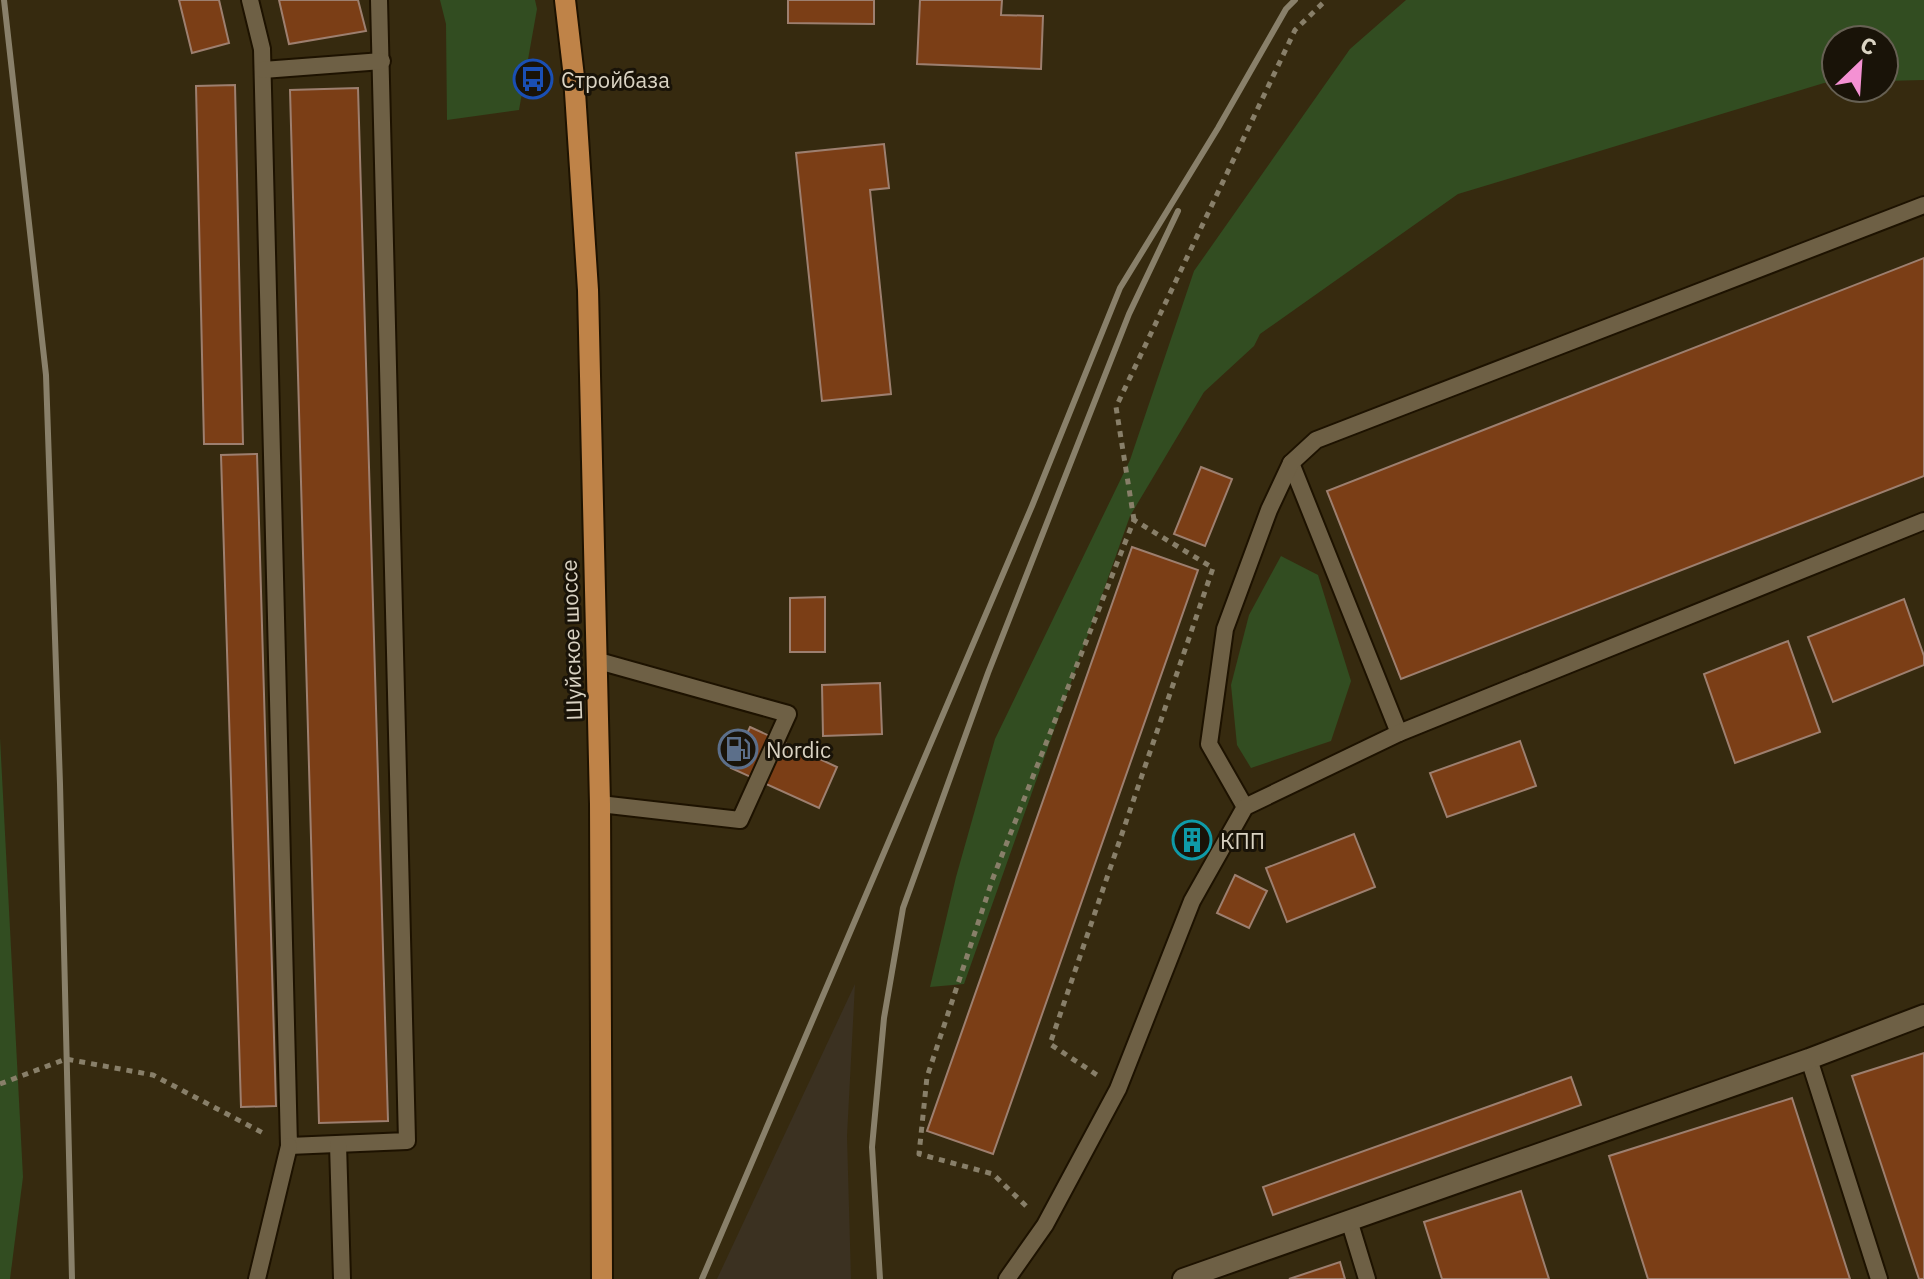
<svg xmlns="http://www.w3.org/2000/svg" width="1924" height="1279" viewBox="0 0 1924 1279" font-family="'IBM Plex Sans',sans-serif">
  <rect width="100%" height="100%" fill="#362a0f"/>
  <polygon fill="#3b3121" points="855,984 847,1136 851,1279 717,1279"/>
  <g fill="#324d21">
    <polygon points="440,0 535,0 537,9 519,110 447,120 446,24"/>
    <polygon points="1406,0 1924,0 1924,80 1884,81 1884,40 1836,40 1836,82 1824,83 1458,194 1260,334 1254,346 1204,392 1130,516 964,984 930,987 956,877 995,739 1130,460 1194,271 1350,49"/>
    <polygon points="1281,556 1318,575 1351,681 1331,741 1251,768 1237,745 1231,685 1249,615"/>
    <polygon points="0,738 23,1177 10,1279 0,1279"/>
  </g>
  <g fill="#7b3e16" stroke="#9d7f6f" stroke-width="2">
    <polygon points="179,0 219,0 229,43 192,53"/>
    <polygon points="279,0 358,0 366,31 289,44"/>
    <polygon points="788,0 874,0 874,24 788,23"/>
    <polygon points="920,0 1002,0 1001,15 1043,16 1041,69 917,64"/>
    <polygon points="235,85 243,444 204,444 196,86"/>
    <polygon points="358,88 388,1121 319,1123 290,90"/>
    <polygon points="884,144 889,188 870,190 891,394 822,401 796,153"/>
    <polygon points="1924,258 1924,476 1401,679 1327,491"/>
    <polygon points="257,454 276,1106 241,1107 221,455"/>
    <polygon points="1201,467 1232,479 1205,546 1174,534"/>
    <polygon points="1132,547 1198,570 993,1154 927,1131"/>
    <polygon points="825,597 825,652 790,652 790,598"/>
    <polygon points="1904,599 1924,656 1924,665 1833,702 1808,637"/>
    <polygon points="1788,641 1820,732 1735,763 1704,674"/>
    <polygon points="880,683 882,734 823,736 822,685"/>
    <polygon points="750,727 837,767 819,808 731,768"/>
    <polygon points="1520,741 1536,786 1447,817 1430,773"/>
    <polygon points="1190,823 1208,833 1194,858 1177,848"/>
    <polygon points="1354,834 1375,887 1287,922 1266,868"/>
    <polygon points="1235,875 1267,891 1249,928 1217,913"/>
    <polygon points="1924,1053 1924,1279 1919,1279 1852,1076"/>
    <polygon points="1571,1077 1581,1105 1273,1215 1263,1187"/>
    <polygon points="1792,1098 1850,1279 1648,1279 1609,1156"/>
    <polygon points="1521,1191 1549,1279 1442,1279 1424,1222"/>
    <polygon points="1340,1262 1345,1279 1289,1279"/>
  </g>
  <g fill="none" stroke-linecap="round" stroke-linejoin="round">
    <defs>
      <g id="lane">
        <polyline points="250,0 262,49 289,1146 407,1141 379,0"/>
        <polyline points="263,70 382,61"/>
        <polyline points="1291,463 1399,733"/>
        <polyline points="595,660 788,714 740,820 600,804"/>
        <polyline points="1245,807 1209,744 1225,629 1269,510 1291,463 1316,440 1924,205"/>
        <polyline points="1809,1059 1879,1279"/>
        <polyline points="338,1144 342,1279"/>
        <polyline points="1349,1220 1367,1279"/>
        <polyline points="257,1279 289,1146"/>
        <polyline points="1007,1279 1045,1225 1118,1089 1192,901 1245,807 1399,733 1924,521"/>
      </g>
      <polyline id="street" points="1183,1279 1809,1059 1924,1015"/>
      <polyline id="primary" points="565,0 574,77 588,290 600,804 602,1279"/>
    </defs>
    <use href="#lane" stroke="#1d1200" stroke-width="20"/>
    <use href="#street" stroke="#1d1200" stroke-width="24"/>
    <use href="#primary" stroke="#1d1200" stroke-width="24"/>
    <g stroke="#887f69" stroke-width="5" stroke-dasharray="6 6" stroke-linecap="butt">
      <polyline points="1134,520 1116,407 1295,30 1326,0"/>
      <polyline points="0,1084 66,1059 153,1075 263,1133"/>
      <polyline points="1026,1206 993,1174 919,1154 927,1077 993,878 1134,520 1213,568 1050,1044 1097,1075"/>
    </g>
    <use href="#lane" stroke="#6e6045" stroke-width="16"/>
    <use href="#street" stroke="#6e6045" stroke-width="20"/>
    <use href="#primary" stroke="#bf8348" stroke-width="20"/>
    <g stroke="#89806a" stroke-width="6">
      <polyline points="4,0 46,375 60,784 72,1279"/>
      <polyline points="702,1279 1032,506 1120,288 1218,128 1286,9 1295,0"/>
      <polyline points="880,1279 872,1147 884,1018 903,908 988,673 1129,314 1178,211"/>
    </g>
  </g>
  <defs>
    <symbol id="bus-ring" viewBox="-11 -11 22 22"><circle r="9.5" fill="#191308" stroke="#1a4fb4" stroke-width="1.5"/><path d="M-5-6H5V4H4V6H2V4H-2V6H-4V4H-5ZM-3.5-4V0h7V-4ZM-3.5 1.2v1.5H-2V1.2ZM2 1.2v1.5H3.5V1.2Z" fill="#1a4fb4"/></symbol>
    <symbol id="fuel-ring" viewBox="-11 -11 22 22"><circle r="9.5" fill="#191308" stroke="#5c6f8a" stroke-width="1.5"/><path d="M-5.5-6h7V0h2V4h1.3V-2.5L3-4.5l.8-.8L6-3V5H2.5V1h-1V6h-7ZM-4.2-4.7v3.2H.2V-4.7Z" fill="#5c6f8a"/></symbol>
    <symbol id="building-ring" viewBox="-11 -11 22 22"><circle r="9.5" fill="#191308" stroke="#0f9aa8" stroke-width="1.5"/><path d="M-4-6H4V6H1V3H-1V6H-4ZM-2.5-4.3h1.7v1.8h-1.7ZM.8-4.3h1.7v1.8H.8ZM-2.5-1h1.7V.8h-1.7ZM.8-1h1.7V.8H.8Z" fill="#0f9aa8"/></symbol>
  </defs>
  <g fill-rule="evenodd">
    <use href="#bus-ring" x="511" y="57" width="44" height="44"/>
    <use href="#fuel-ring" x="716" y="727" width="44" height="44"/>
    <use href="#building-ring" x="1170" y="818" width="44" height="44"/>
  </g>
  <g text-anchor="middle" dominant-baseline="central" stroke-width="6" stroke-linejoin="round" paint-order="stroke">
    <g font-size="22" fill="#dad3c3" stroke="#191308" text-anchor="start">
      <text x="561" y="79">Стройбаза</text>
      <text x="766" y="749">Nordic</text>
      <text x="1220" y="840">КПП</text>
    </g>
    <g font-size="22" fill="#dad3c3" stroke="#191308">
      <text transform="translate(571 640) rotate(-92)">Шуйское шоссе</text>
    </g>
  </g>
  <g transform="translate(1860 64) rotate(25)"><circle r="38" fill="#191308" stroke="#666053" stroke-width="2"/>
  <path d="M0-6L14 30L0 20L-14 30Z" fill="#f491d3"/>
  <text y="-12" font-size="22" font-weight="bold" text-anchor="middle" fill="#dad3c3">С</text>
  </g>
</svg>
